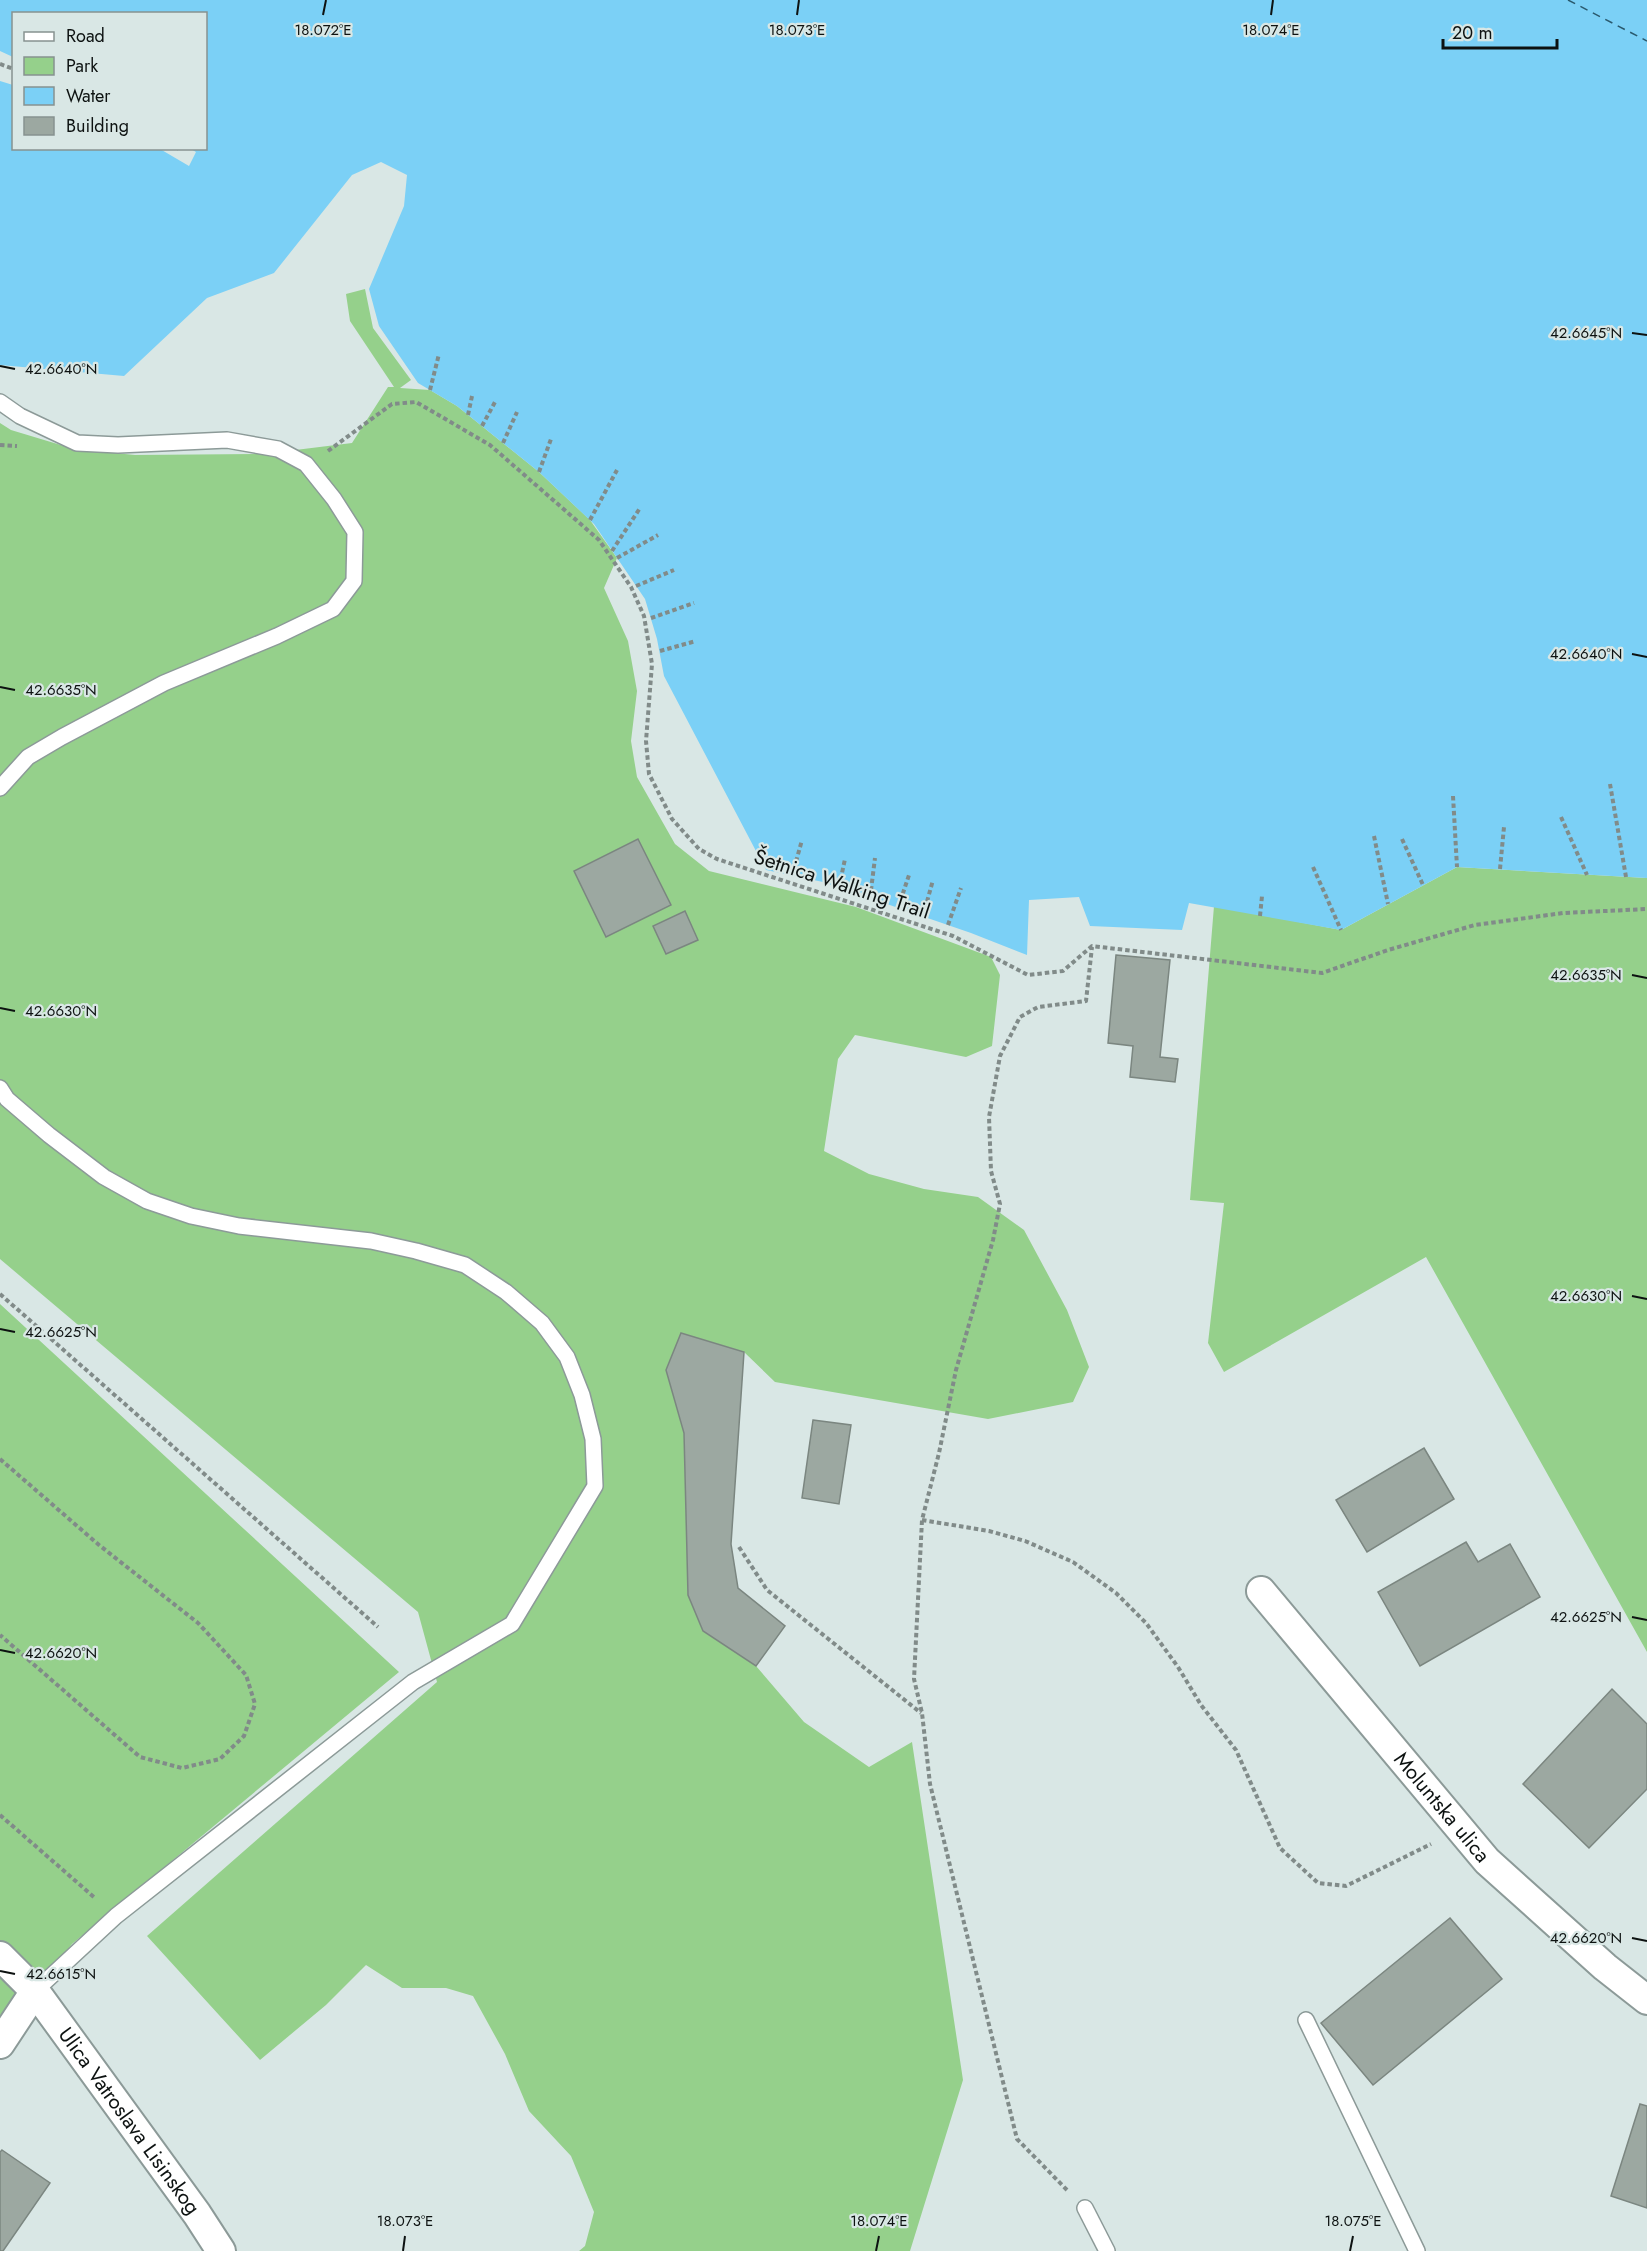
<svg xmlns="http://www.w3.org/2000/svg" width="1647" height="2251" viewBox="0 0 1647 2251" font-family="Jost,sans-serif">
  <rect width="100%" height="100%" fill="#d9e7e5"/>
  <g fill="#95d08b">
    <polygon points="365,289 373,328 411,380 400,388 430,390 457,406 539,472 590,520 617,558 604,588 628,641 637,691 631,741 637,777 675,844 709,871 856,907 991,957 1000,975 992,1046 966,1057 855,1035 838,1059 824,1151 869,1174 924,1189 978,1197 1024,1230 1067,1310 1089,1367 1073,1402 988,1419 775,1382 744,1352 681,1333 667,1370 684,1433 688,1595 703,1631 756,1666 804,1722 869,1767 912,1742 963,2080 910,2251 579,2251 585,2246 594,2212 571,2156 529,2111 505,2054 473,1996 446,1988 402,1988 366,1965 326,2005 260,2060 147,1936 437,1682 418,1612 0,1259 0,423 11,430 74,449 135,455 263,454 352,443 388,387 394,387 350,321 346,294"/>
    <polygon points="1457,867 1647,878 1647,1652 1426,1257 1224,1372 1208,1343 1224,1203 1190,1200 1214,906 1341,930"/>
    <polygon points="0,1304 399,1672 72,1944 35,1991 0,2018"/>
  </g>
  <polygon fill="#7bd0f6" points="0,0 1647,0 1647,878 1457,867 1341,930 1189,903 1182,930 1090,926 1079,897 1029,900 1027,955 971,933 823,882 766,870 664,676 657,639 645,599 594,524 539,472 457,406 418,383 379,326 369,289 404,206 407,175 381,162 352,175 274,273 207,298 124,376 0,365 0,81 13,85 14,148 160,149 189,166 196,152 191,149 206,148 206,14 14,14 13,57 0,51"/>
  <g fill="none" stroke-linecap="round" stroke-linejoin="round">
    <polyline stroke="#2a596d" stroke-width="1.5" stroke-dasharray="8 6" stroke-linecap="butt" points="1568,0 1647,41"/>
  </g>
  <g fill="#9ca8a1" stroke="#7b8680" stroke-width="1.5">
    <polygon points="638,839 671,905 606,937 574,871"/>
    <polygon points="685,911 698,940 666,954 653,926"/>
    <polygon points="1116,955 1170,960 1160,1057 1178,1059 1175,1082 1130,1077 1133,1046 1108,1043"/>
    <polygon points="681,1333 744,1352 731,1544 738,1588 785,1626 756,1666 703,1631 688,1595 684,1433 666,1370"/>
    <polygon points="813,1420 851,1425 839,1504 802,1498"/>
    <polygon points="1424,1448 1454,1499 1367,1552 1336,1500"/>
    <polygon points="1466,1542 1478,1562 1510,1544 1540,1597 1420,1666 1378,1592"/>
    <polygon points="1612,1689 1647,1724 1647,1789 1589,1848 1523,1784"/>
    <polygon points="1450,1918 1502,1979 1373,2085 1321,2023"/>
    <polygon points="1640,2104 1647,2106 1647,2208 1611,2196"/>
    <polygon points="2,2150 50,2183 3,2251 0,2251 0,2152"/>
  </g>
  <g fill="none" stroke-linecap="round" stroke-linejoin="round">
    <defs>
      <g id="service">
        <polyline points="0,402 20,416 77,443 118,445 227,440 278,449 306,464 334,499 355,532 354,581 333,609 277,636 164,683 62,737 28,757 0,788"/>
        <polyline points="0,1088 7,1099 49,1135 104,1177 147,1201 191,1216 239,1226 371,1241 416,1251 465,1265 506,1292 542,1323 567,1357 582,1395 593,1439 595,1486 512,1624 413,1682 116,1916 35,1991"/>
        <polyline points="1306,2020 1417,2251"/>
        <polyline points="1085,2208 1107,2251"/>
      </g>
      <g id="minor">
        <path id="s1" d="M1261,1591l226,270 118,106 42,33"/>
        <path id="s2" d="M0,1956l35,35 162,223 24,37"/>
        <polyline points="0,2044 35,1991"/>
      </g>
    </defs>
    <use href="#service" stroke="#8c9a98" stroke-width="18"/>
    <use href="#minor" stroke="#8c9a98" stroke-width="32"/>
    <g stroke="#818b89" stroke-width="4" stroke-dasharray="4.5 3" stroke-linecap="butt">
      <polyline points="0,64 14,69"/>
      <polyline points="178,148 179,149"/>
      <polyline points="430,390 439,354"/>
      <polyline points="468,415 472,396"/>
      <polyline points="482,426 495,402"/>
      <polyline points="503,443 517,412"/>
      <polyline points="0,445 17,446"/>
      <polyline points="328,451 392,404 416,402 490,445 599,540 631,587 644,616 652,664 646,741 649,774 672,819 699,849 717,859 953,936 1028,975 1063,971 1092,946 1322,973 1388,950 1475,925 1563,913 1647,909"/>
      <polyline points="539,472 551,439"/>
      <polyline points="590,520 617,470"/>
      <polyline points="612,551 640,508"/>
      <polyline points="617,558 658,535"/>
      <polyline points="636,586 674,570"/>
      <polyline points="651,618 694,603"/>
      <polyline points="660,651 696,641"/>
      <polyline points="1610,784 1626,877"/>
      <polyline points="1453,796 1457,867"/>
      <polyline points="1561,817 1587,875"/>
      <polyline points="1374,836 1388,904"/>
      <polyline points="1402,839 1423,885"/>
      <polyline points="1313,867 1341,930"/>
      <polyline points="1500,869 1504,827"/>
      <polyline points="792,876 802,840"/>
      <polyline points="839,887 845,859"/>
      <polyline points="870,898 875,858"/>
      <polyline points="898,908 909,875"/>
      <polyline points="923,916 933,880"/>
      <polyline points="1260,916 1262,896"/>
      <polyline points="948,925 961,888"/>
      <polyline points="0,1294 378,1627"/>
      <polyline points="0,1459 99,1545 198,1623 246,1675 255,1704 244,1736 220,1759 182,1768 140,1757 0,1635"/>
      <polyline points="922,1520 989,1531 1025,1541 1073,1562 1116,1593 1146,1623 1178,1667 1201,1705 1236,1750 1280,1848 1318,1883 1346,1886 1431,1844"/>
      <polyline points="739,1547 767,1590 921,1713"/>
      <polyline points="0,1815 95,1898"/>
      <polyline points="1067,2190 1017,2139 930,1784 922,1713 914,1679 922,1520 939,1453 956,1370 993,1240 1000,1204 991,1171 989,1117 1000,1056 1020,1017 1038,1007 1086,1001 1092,947"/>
    </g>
    <use href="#service" stroke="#fff" stroke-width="15"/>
    <use href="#minor" stroke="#fff" stroke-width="28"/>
  </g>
  <path fill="none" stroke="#0d1211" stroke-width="2" d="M323,15l3,-15M797,15l2,-15M1271,15l2,-15M1632,333l15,2M0,366l15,3M1632,654l15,3M0,687l15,3M1632,975l15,3M0,1008l15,3M1632,1296l15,3M0,1329l15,3M1632,1617l15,3M0,1650l15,3M1632,1938l15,3M0,1971l15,3M403,2251l2,-15M876,2251l3,-15M1350,2251l3,-15"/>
  <g text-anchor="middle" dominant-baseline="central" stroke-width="4.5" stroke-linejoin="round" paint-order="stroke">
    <g font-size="21" fill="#0d1211" stroke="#d9e7e5">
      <text transform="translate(842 884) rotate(18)">Šetnica Walking Trail</text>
      <text stroke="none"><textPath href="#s1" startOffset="282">Moluntska ulica</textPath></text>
      <text stroke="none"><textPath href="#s2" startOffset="210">Ulica Vatroslava Lisinskog</textPath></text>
    </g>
  </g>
  <g font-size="15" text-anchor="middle" fill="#0d1211" stroke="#d9e7e5" stroke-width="4.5" stroke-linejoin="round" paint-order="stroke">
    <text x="323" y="35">18.072°E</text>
    <text x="797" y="35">18.073°E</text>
    <text x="1271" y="35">18.074°E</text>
    <text x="1586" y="338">42.6645°N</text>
    <text x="61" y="374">42.6640°N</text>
    <text x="1586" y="659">42.6640°N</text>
    <text x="61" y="695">42.6635°N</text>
    <text x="1586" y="980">42.6635°N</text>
    <text x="61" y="1016">42.6630°N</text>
    <text x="1586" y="1301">42.6630°N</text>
    <text x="61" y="1337">42.6625°N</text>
    <text x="1586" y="1622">42.6625°N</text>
    <text x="61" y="1658">42.6620°N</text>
    <text x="1586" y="1943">42.6620°N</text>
    <text x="61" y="1979">42.6615°N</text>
    <text x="405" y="2226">18.073°E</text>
    <text x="879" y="2226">18.074°E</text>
    <text x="1353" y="2226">18.075°E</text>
  </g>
  <rect x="12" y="12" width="195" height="138" fill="#d9e7e5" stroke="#879290" stroke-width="1.5"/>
  <rect x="24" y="32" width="30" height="9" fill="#ffffff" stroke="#879290" stroke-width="1.5"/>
  <text x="66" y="42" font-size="18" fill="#0d1211">Road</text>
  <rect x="24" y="57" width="30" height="18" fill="#95d08b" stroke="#879290" stroke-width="1.5"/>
  <text x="66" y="72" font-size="18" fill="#0d1211">Park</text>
  <rect x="24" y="87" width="30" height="18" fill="#7bd0f6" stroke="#879290" stroke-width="1.5"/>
  <text x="66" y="102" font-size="18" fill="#0d1211">Water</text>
  <rect x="24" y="117" width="30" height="18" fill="#9ca8a1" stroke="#879290" stroke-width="1.5"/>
  <text x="66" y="132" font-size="18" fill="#0d1211">Building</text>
  <path d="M1443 39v9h114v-9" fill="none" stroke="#0d1211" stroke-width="3"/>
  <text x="1452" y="39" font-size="18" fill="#0d1211" stroke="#d9e7e5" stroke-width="4.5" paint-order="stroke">20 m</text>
</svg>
